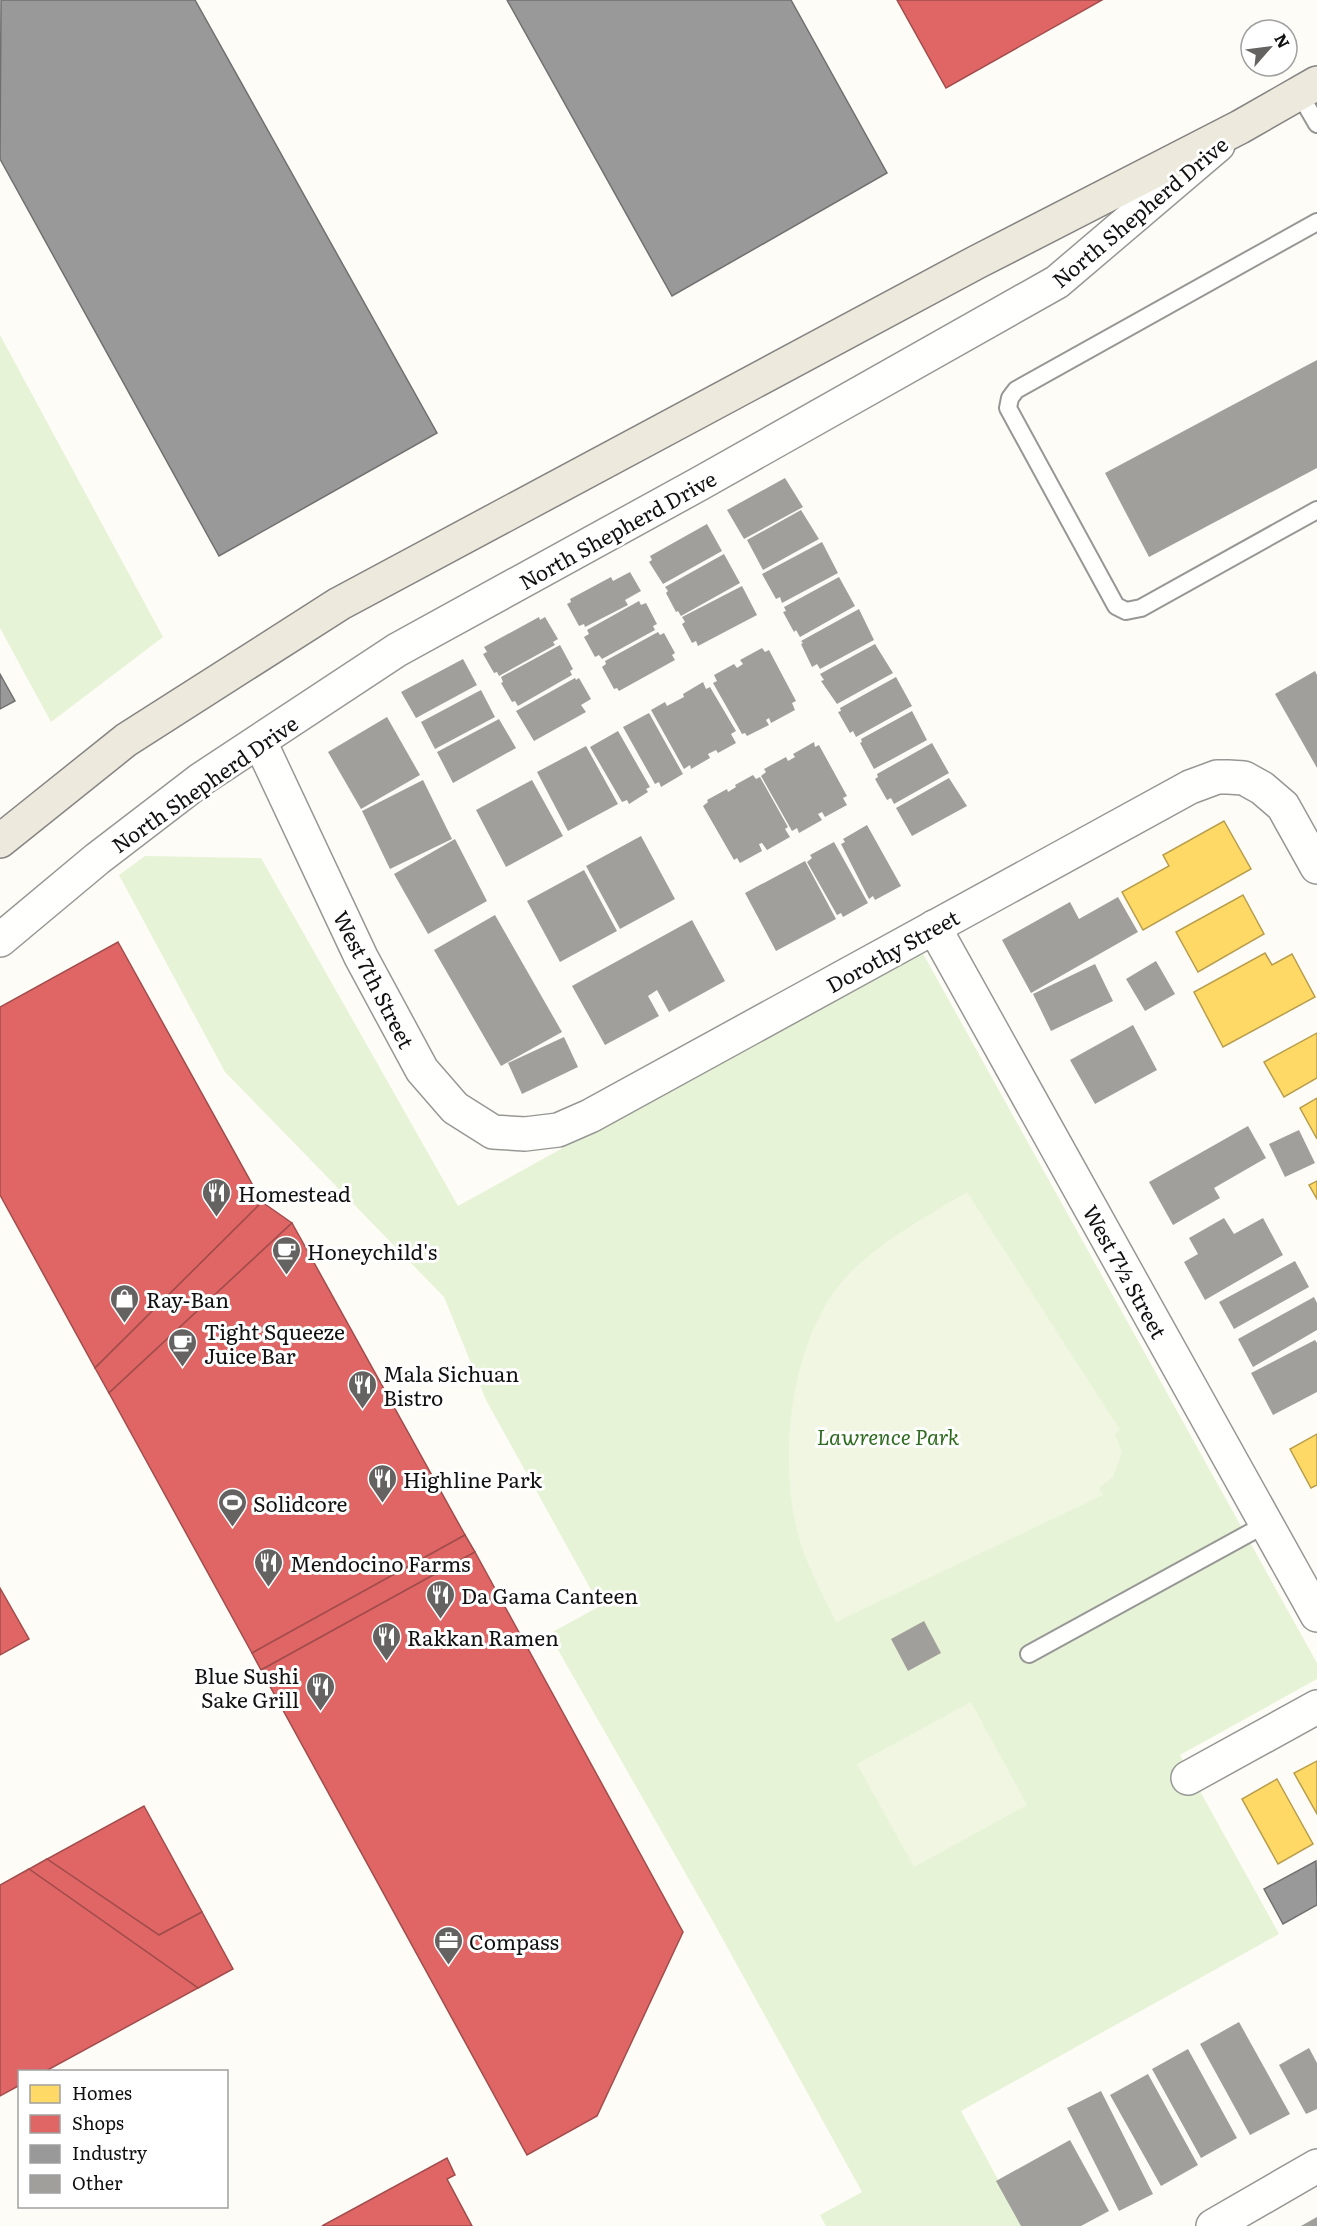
<svg xmlns="http://www.w3.org/2000/svg" width="1317" height="2226" viewBox="0 0 1317 2226" font-family="Literata,serif">
  <rect width="100%" height="100%" fill="#fdfcf7"/>
  <g fill="#e7f3d7">
    <polygon points="0,335 163,637 51,722 0,628"/>
    <polygon points="145,856 261,858 458,1206 921,950 1317,1663 1317,1679 1180,1755 1279,1934 961,2111 1023,2226 826,2226 820,2215 862,2192 715,1925 549,1634 600,1606 486,1400 444,1297 225,1072 119,875"/>
  </g>
  <g fill="#f0f6e1">
    <path d="M967,1192l153,238 -5,4 7,19 -9,24 -14,11 4,7 -267,127c-10,-21 -22,-43 -31,-66 -31,-81 -18,-217 43,-281 34,-35 78,-58 119,-83z"/>
    <polygon points="971,1702 1027,1805 914,1867 857,1764"/>
  </g>
  <g fill="#ffd966" stroke="#b89d4c" stroke-width="1.5">
    <polygon points="1224,821 1251,869 1143,930 1122,892 1169,866 1163,855"/>
    <polygon points="1243,895 1264,934 1198,972 1176,932"/>
    <polygon points="1265,953 1272,965 1292,954 1315,997 1223,1047 1194,992"/>
    <polygon points="1317,1033 1317,1078 1284,1097 1264,1062"/>
    <polygon points="1317,1098 1317,1139 1300,1108"/>
    <polygon points="1317,1181 1317,1199 1309,1185"/>
    <polygon points="1317,1434 1317,1485 1311,1488 1290,1449"/>
    <polygon points="1317,1761 1317,1814 1294,1773"/>
    <polygon points="1277,1779 1313,1844 1278,1864 1242,1799"/>
  </g>
  <g fill="#e06666" stroke="#a24c4c" stroke-width="1.5">
    <polygon points="897,0 1102,0 946,88"/>
    <polygon points="118,942 262,1202 95,1368 0,1195 0,1007"/>
    <polygon points="262,1202 292,1223 109,1393 95,1368"/>
    <polygon points="292,1223 465,1535 252,1653 109,1393"/>
    <polygon points="465,1535 475,1552 261,1670 252,1653"/>
    <polygon points="475,1552 683,1932 597,2116 527,2155 261,1670"/>
    <polygon points="0,1588 29,1639 0,1655"/>
    <polygon points="144,1806 202,1912 159,1935 47,1859"/>
    <polygon points="47,1859 159,1935 202,1912 233,1969 198,1988 29,1869"/>
    <polygon points="29,1869 198,1988 44,2072 20,2072 20,2085 0,2096 0,1885"/>
    <polygon points="447,2158 455,2175 447,2179 472,2226 322,2226"/>
  </g>
  <g fill="#999" stroke="#707070" stroke-width="1.5">
    <polygon points="1,0 195,0 437,433 219,556 0,159"/>
    <polygon points="507,0 791,0 887,173 672,296"/>
    <polygon points="0,674 15,701 0,709"/>
    <polygon points="1316,1861 1317,1905 1283,1924 1264,1889"/>
  </g>
  <g fill="#a19f9c">
    <polygon points="1317,360 1317,468 1149,557 1105,473"/>
    <polygon points="785,478 803,507 744,539 727,510"/>
    <polygon points="801,510 819,539 763,570 747,540"/>
    <polygon points="707,524 722,551 663,584 649,562 652,560 650,556"/>
    <polygon points="822,542 838,573 782,603 780,597 776,599 762,574"/>
    <polygon points="724,554 740,583 681,616 678,611 676,612 666,593 668,591 665,587"/>
    <polygon points="630,572 641,591 625,600 628,605 585,627 584,624 579,626 567,604 571,602 570,599 611,577 613,581"/>
    <polygon points="839,577 855,606 800,637 796,630 794,632 783,612 786,611 784,607"/>
    <polygon points="742,586 757,615 698,646 696,641 692,643 682,624 685,622 682,617"/>
    <polygon points="639,601 641,605 646,603 657,624 653,626 655,630 602,659 599,655 595,657 584,637 589,634 587,630"/>
    <polygon points="859,609 874,640 820,669 817,664 812,667 801,644 803,643 801,641"/>
    <polygon points="539,617 540,620 545,617 558,639 553,642 555,645 499,676 497,672 494,673 483,654 487,652 484,647"/>
    <polygon points="658,632 660,635 664,633 675,653 672,655 675,660 619,691 617,688 614,689 602,667 606,664 605,661"/>
    <polygon points="875,644 893,673 837,704 821,681 824,680 820,674"/>
    <polygon points="560,645 573,669 570,671 572,675 518,706 515,701 512,702 501,683 503,682 501,677"/>
    <polygon points="762,648 765,652 769,650 796,701 792,703 795,710 771,723 769,718 766,720 769,725 747,736 745,733 742,734 713,683 717,681 714,675 734,664 737,668 743,664 740,660"/>
    <polygon points="463,659 477,685 416,718 401,692"/>
    <polygon points="1315,671 1317,675 1317,768 1275,694"/>
    <polygon points="896,677 912,706 856,737 853,731 850,733 838,712 841,711 840,708"/>
    <polygon points="575,678 576,680 579,678 591,699 581,705 586,712 534,741 516,711"/>
    <polygon points="703,682 706,689 710,687 736,731 731,734 736,743 718,753 716,750 708,754 710,758 691,769 690,765 684,769 651,710 665,702 667,706 684,697 683,694"/>
    <polygon points="481,690 495,717 435,749 421,722"/>
    <polygon points="912,711 927,740 874,769 860,743 862,742 861,739"/>
    <polygon points="649,713 683,774 661,787 659,782 655,784 623,727"/>
    <polygon points="387,717 420,775 361,809 328,752"/>
    <polygon points="499,719 516,748 453,783 437,752"/>
    <polygon points="618,731 650,787 646,789 648,792 629,804 627,800 622,802 590,747"/>
    <polygon points="814,742 815,747 819,745 847,796 843,798 847,805 825,817 822,812 818,814 822,820 799,833 797,828 792,831 761,776 766,772 764,769 786,757 788,761 795,757 793,754"/>
    <polygon points="932,743 949,773 894,804 891,798 887,800 875,779 878,777 877,774"/>
    <polygon points="586,746 618,804 568,831 537,772"/>
    <polygon points="753,775 756,779 760,777 788,827 785,829 790,837 767,850 762,843 759,844 762,851 740,863 737,858 734,860 703,806 708,802 707,800 727,789 728,792 736,787 735,785"/>
    <polygon points="949,778 967,806 912,836 896,808"/>
    <polygon points="423,780 452,839 390,869 362,811"/>
    <polygon points="532,780 563,836 506,867 476,810"/>
    <polygon points="867,825 901,886 875,900 873,896 869,899 841,844 845,842 843,839"/>
    <polygon points="641,836 675,899 620,929 586,866"/>
    <polygon points="455,839 487,901 428,934 394,874"/>
    <polygon points="834,842 868,903 843,917 841,913 837,915 807,862 812,858 810,855"/>
    <polygon points="805,861 836,919 776,951 745,893"/>
    <polygon points="584,870 617,931 560,962 527,901"/>
    <polygon points="1118,897 1138,932 1031,993 1002,940 1070,902 1079,919"/>
    <polygon points="495,915 562,1032 501,1066 434,950"/>
    <polygon points="692,920 725,981 669,1012 657,990 648,996 659,1016 605,1045 572,986"/>
    <polygon points="1156,961 1175,994 1145,1011 1126,979"/>
    <polygon points="1095,964 1113,1001 1051,1031 1033,994"/>
    <polygon points="1133,1025 1157,1070 1095,1104 1070,1060"/>
    <polygon points="564,1037 578,1067 522,1094 508,1063"/>
    <polygon points="1248,1126 1266,1158 1214,1188 1220,1198 1173,1225 1149,1182"/>
    <polygon points="1299,1130 1315,1163 1285,1177 1269,1144"/>
    <polygon points="1224,1218 1234,1234 1263,1218 1283,1255 1205,1300 1184,1262 1198,1254 1189,1238"/>
    <polygon points="1295,1261 1309,1287 1234,1329 1219,1302"/>
    <polygon points="1314,1297 1317,1303 1317,1330 1253,1367 1238,1339"/>
    <polygon points="1315,1340 1317,1343 1317,1392 1273,1415 1251,1373"/>
    <polygon points="924,1621 941,1653 908,1671 891,1639"/>
    <polygon points="1239,2022 1290,2114 1250,2135 1200,2044"/>
    <polygon points="1309,2048 1317,2063 1317,2109 1306,2114 1279,2065"/>
    <polygon points="1188,2049 1237,2138 1201,2158 1152,2069"/>
    <polygon points="1148,2074 1198,2165 1161,2186 1110,2095"/>
    <polygon points="1101,2091 1153,2194 1119,2211 1067,2108"/>
    <polygon points="1070,2140 1109,2211 1081,2226 1021,2226 996,2181"/>
    <polygon points="1317,2217 1317,2226 1301,2226"/>
  </g>
  <g fill="none" stroke-linecap="round" stroke-linejoin="round">
    <defs>
      <g id="service">
        <polyline points="1299,93 1317,124"/>
        <polyline points="1317,222 1016,390 1010,398 1008,408 1116,606 1126,611 1141,608 1317,510"/>
        <polyline points="1029,1654 1266,1524"/>
      </g>
      <g id="minor">
        <polyline points="260,742 361,957 422,1070 455,1108 493,1132 525,1134 558,1130 590,1116 1190,787 1217,777 1228,777 1244,778 1262,788 1283,806 1317,867"/>
        <polyline points="934,927 1317,1615"/>
        <polyline points="0,940 97,859 200,780 397,650 699,484 1057,282 1218,145"/>
        <polyline points="1188,1778 1317,1707"/>
        <polyline points="1213,2226 1317,2166"/>
      </g>
      <polyline id="primary" points="0,841 126,740 339,604 977,262 1240,127 1317,83"/>
    </defs>
    <use href="#service" stroke="#979795" stroke-width="20"/>
    <use href="#minor" stroke="#979795" stroke-width="36"/>
    <use href="#primary" stroke="#858482" stroke-width="36"/>
    <use href="#service" stroke="#fffffe" stroke-width="16"/>
    <use href="#minor" stroke="#fffffe" stroke-width="33"/>
    <use href="#primary" stroke="#ede9dc" stroke-width="33"/>
  </g>
  <defs>
    <symbol id="restaurant-pin" viewBox="-11 -11 22 30"><path d="M0 17L-7.5 6A9.5 9.5 0 1 1 7.5 6Z" fill="#646362" stroke="#fff"/><path d="M-5-6h1v4h1v-4h1v4h1v-4h1v5L-1.5 .5V6h-2V.5L-5-1ZM5-6V6H3V1.5H1.5Q1.5-4 5-6Z" fill="#fff"/></symbol>
    <symbol id="cafe-pin" viewBox="-11 -11 22 30"><path d="M0 17L-7.5 6A9.5 9.5 0 1 1 7.5 6Z" fill="#646362" stroke="#fff"/><path d="M-5.5-4.5H6V0H3Q3 3.5 0 3.5H-2.5Q-5.5 3.5-5.5 0ZM3-3.2v2h1.7v-2ZM-6 4.5H4V6H-6Z" fill="#fff"/></symbol>
    <symbol id="shop-pin" viewBox="-11 -11 22 30"><path d="M0 17L-7.5 6A9.5 9.5 0 1 1 7.5 6Z" fill="#646362" stroke="#fff"/><path d="M-5-2.5h2.3a2.7 3.5 0 0 1 5.4 0H5L5.5 6h-11ZM-1.5-2.5h3a1.5 2.3 0 0 0-3 0Z" fill="#fff"/></symbol>
    <symbol id="stadium-pin" viewBox="-11 -11 22 30"><path d="M0 17L-7.5 6A9.5 9.5 0 1 1 7.5 6Z" fill="#646362" stroke="#fff"/><path d="M0-5a6.5 5 0 1 0 0 10a6.5 5 0 1 0 0-10ZM-3.5-1.8h7v3.6h-7Z" fill="#fff"/></symbol>
    <symbol id="office-pin" viewBox="-11 -11 22 30"><path d="M0 17L-7.5 6A9.5 9.5 0 1 1 7.5 6Z" fill="#646362" stroke="#fff"/><path d="M-6-3h4V-5.5h4V-3h4V5H-6ZM-1-4.5V-3h2v-1.5ZM-6 0V1H6V0Z" fill="#fff"/></symbol>
  </defs>
  <g fill-rule="evenodd">
    <use href="#restaurant-pin" x="200" y="1176" width="33" height="45"/>
    <use href="#cafe-pin" x="270" y="1234" width="33" height="45"/>
    <use href="#shop-pin" x="108" y="1282" width="33" height="45"/>
    <use href="#cafe-pin" x="166" y="1326" width="33" height="45"/>
    <use href="#restaurant-pin" x="346" y="1368" width="33" height="45"/>
    <use href="#restaurant-pin" x="366" y="1462" width="33" height="45"/>
    <use href="#stadium-pin" x="216" y="1486" width="33" height="45"/>
    <use href="#restaurant-pin" x="252" y="1546" width="33" height="45"/>
    <use href="#restaurant-pin" x="424" y="1578" width="33" height="45"/>
    <use href="#restaurant-pin" x="370" y="1620" width="33" height="45"/>
    <use href="#restaurant-pin" x="304" y="1670" width="33" height="45"/>
    <use href="#office-pin" x="432" y="1924" width="33" height="45"/>
  </g>
  <g text-anchor="middle" dominant-baseline="central" stroke-width="6" stroke-linejoin="round" paint-order="stroke">
    <g font-size="21" fill="#111" stroke="#fff">
      <text transform="translate(1139 211) rotate(-40)">North Shepherd Drive</text>
      <text transform="translate(617 529) rotate(-29)">North Shepherd Drive</text>
      <text transform="translate(204 783) rotate(-35)">North Shepherd Drive</text>
      <text transform="translate(892 950) rotate(-29)">Dorothy Street</text>
      <text transform="translate(375 979) rotate(63)">West 7th Street</text>
      <text transform="translate(1126 1271) rotate(61)">West 7½ Street</text>
    </g>
    <g font-size="21" fill="#111" stroke="#fff" text-anchor="start">
      <text x="238" y="1192">Homestead</text>
      <text x="307" y="1250">Honeychild's</text>
      <text x="146" y="1298">Ray-Ban</text>
      <text x="204" y="1330">Tight Squeeze<tspan x="204" dy="24">Juice Bar</tspan></text>
      <text x="383" y="1372">Mala Sichuan<tspan x="383" dy="24">Bistro</tspan></text>
      <text x="403" y="1478">Highline Park</text>
      <text x="253" y="1502">Solidcore</text>
      <text x="290" y="1562">Mendocino Farms</text>
      <text x="461" y="1594">Da Gama Canteen</text>
      <text x="407" y="1636">Rakkan Ramen</text>
      <text x="299" y="1674" text-anchor="end">Blue Sushi<tspan x="299" dy="24">Sake Grill</tspan></text>
      <text x="469" y="1940">Compass</text>
    </g>
    <g font-size="21" font-style="italic" fill="#2f6b1f" stroke="#fff">
      <text x="888" y="1435">Lawrence Park</text>
    </g>
  </g>
  <rect x="18" y="2070" width="210" height="138" fill="#ffffff" stroke="#a0a0a0" stroke-width="1.5"/>
  <rect x="30" y="2085" width="30" height="18" fill="#ffd966" stroke="#a0a0a0" stroke-width="1.5"/>
  <text x="72" y="2100" font-size="18" fill="#111111">Homes</text>
  <rect x="30" y="2115" width="30" height="18" fill="#e06666" stroke="#a0a0a0" stroke-width="1.5"/>
  <text x="72" y="2130" font-size="18" fill="#111111">Shops</text>
  <rect x="30" y="2145" width="30" height="18" fill="#999999" stroke="#a0a0a0" stroke-width="1.5"/>
  <text x="72" y="2160" font-size="18" fill="#111111">Industry</text>
  <rect x="30" y="2175" width="30" height="18" fill="#a19f9c" stroke="#a0a0a0" stroke-width="1.5"/>
  <text x="72" y="2190" font-size="18" fill="#111111">Other</text>
  <g transform="translate(1269 48) rotate(62)"><circle r="28" fill="#ffffff" stroke="#a0a0a0" stroke-width="1.5"/>
  <path d="M0-4.5L10 22L0 15L-10 22Z" fill="#646362"/>
  <text y="-9" font-size="16" font-weight="bold" text-anchor="middle" fill="#111111">N</text>
  </g>
</svg>
